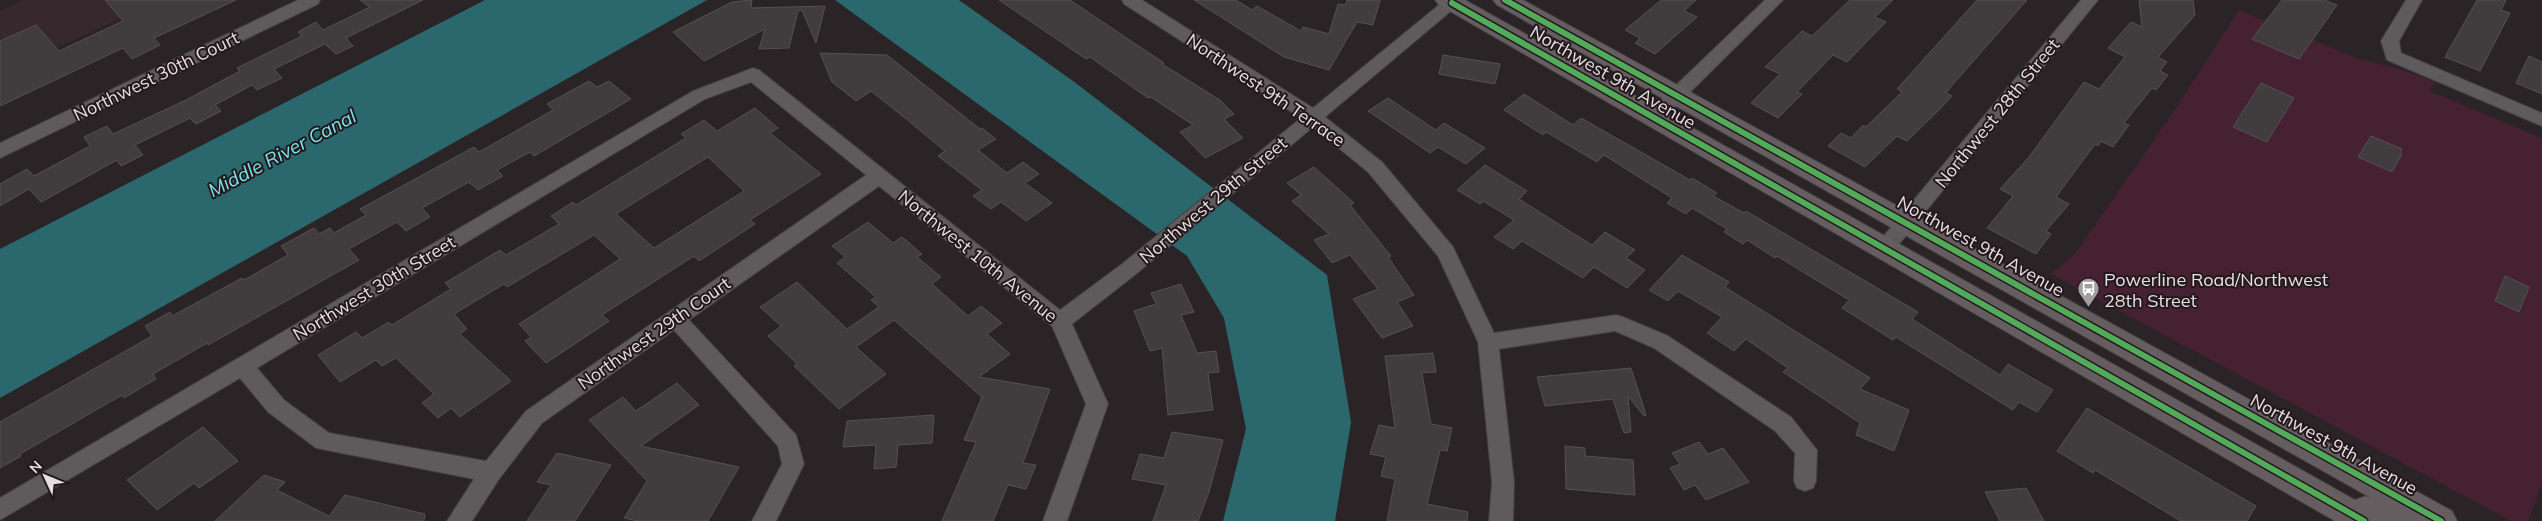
<svg xmlns="http://www.w3.org/2000/svg" width="2542" height="521" viewBox="0 0 2542 521" font-family="Mulish,sans-serif">
  <rect width="100%" height="100%" fill="#2a2427"/>
  <polygon fill="#37282e" points="24,0 160,0 0,74 0,11"/>
  <polygon fill="#462131" points="2239,10 2357,58 2400,69 2435,82 2429,91 2542,138 2542,483 2528,521 2511,521 2051,274 2075,254 2174,111"/>
  <g fill="#2b686e">
    <polygon points="485,0 707,0 0,398 0,249"/>
    <polygon points="835,0 959,0 1073,81 1327,275 1351,422 1335,521 1223,521 1246,429 1224,318 1187,256"/>
  </g>
  <g fill="#413c3e" stroke="#555052" fill-rule="evenodd">
    <polygon points="105,0 236,0 154,38 160,45 132,59 123,48 0,106 0,41 36,25 59,51 123,21"/>
    <polygon points="360,0 423,0 346,38 353,46 336,54 325,44 274,69 282,78 257,90 252,85 215,105 221,111 196,124 190,118 135,145 143,155 121,166 117,160 41,202 29,189 0,206 0,184 27,169 34,176 90,146 84,137 107,126 113,134 186,100 240,71 237,68 302,36 298,32 316,22 323,30 370,7"/>
    <polygon points="752,0 751,8 825,6 816,43 802,10 798,11 789,48 759,49 765,29 704,61 673,32 732,2"/>
    <polygon points="999,0 1070,0 1164,63 1162,64 1220,100 1234,114 1224,119 1243,138 1205,158 1180,132 1193,125 1151,97 1148,98 1090,57 1086,59"/>
    <polygon points="1194,0 1236,0 1252,10 1257,6 1301,31 1303,27 1329,34 1338,4 1346,5 1347,0 1380,0 1373,25 1357,22 1329,70 1284,57"/>
    <polygon points="1661,0 1696,0 1684,11 1697,17 1655,54 1635,43 1640,38 1625,30"/>
    <polygon points="1850,0 1893,0 1875,17 1886,22 1847,62 1833,55 1797,92 1802,94 1778,118 1751,103 1780,74 1765,67 1802,31 1812,36"/>
    <polygon points="1977,0 2027,0 1955,82 1946,93 1952,96 1939,110 1907,141 1897,136 1865,167 1828,146 1841,133 1851,138 1863,125 1866,127 1902,92 1897,89"/>
    <polygon points="2139,0 2193,0 2195,15 2158,57 2167,62 2160,71 2168,75 2156,90 2152,88 2124,123 2129,125 2113,147 2101,141 2098,146 2095,144 2056,197 2069,204 2046,231 2051,234 2036,254 1987,228 2013,196 2000,189 2029,157 2084,82 2099,89 2125,57 2108,48 2131,22 2142,27"/>
    <polygon points="2282,0 2324,0 2337,5 2299,59 2252,39"/>
    <polygon points="2477,0 2506,0 2501,10 2510,13 2480,71 2445,57"/>
    <polygon points="820,53 887,55 980,129 982,128 996,139 978,150 1007,173 1023,162 1039,174 1025,183 1052,203 1026,221 1001,202 991,209 973,196 982,190 938,156 945,151 905,118 871,91 856,101 832,82"/>
    <polygon points="1443,55 1500,64 1495,84 1439,74"/>
    <polygon points="2529,56 2542,62 2542,94 2516,83"/>
    <polygon points="589,81 597,87 609,81 631,99 534,156 530,152 497,170 503,176 478,190 469,182 422,208 430,217 406,231 397,222 349,249 359,260 208,345 207,343 153,374 156,379 124,398 122,395 20,454 21,456 0,468 0,422 152,336 145,326 170,312 172,316 242,278 244,280 288,255 281,246 314,228 319,234 330,228 334,233 366,215 360,209 474,147 479,152 553,110 547,104"/>
    <polygon points="2261,83 2294,98 2267,142 2233,127"/>
    <polygon points="1524,94 1573,125 1581,118 1690,180 1692,178 1717,193 1713,196 1744,213 1746,211 1918,312 1912,319 2000,375 2008,364 2053,390 2037,412 2019,402 2013,410 1896,337 1893,340 1842,308 1849,300 1777,256 1775,258 1747,240 1743,244 1724,232 1727,229 1692,208 1686,214 1667,203 1672,198 1604,155 1597,162 1546,132 1543,135 1504,110"/>
    <polygon points="1388,98 1436,130 1444,123 1485,148 1466,164 1438,147 1430,153 1368,111"/>
    <path d="M755,108l23,20 -8,5 51,41 -71,46 5,4 -56,37 -5,-5 -92,59 7,6 -63,42 -21,-22 6,-4 -12,-13 101,-65 -26,-24 -87,52 -3,-3 -50,30 13,15 -7,5 51,47 -51,36 -9,-9 -13,10 -16,-15 12,-9 -38,-36 -14,8 -6,-6 -36,22 -22,-27 38,-23 6,6 27,-16 3,3 59,-36 -6,-6 55,-33 6,5 53,-31 -8,-8 22,-14 3,3 110,-67 -5,-4 23,-14 13,11zM708,157l36,34 -90,57 -38,-34z"/>
    <polygon points="2371,136 2402,149 2400,153 2402,154 2392,172 2358,157"/>
    <polygon points="1485,165 1527,191 1519,199 1592,245 1605,232 1635,250 1626,258 1645,270 1627,288 1594,267 1583,278 1522,241 1513,249 1494,237 1514,220 1483,201 1480,204 1457,190"/>
    <polygon points="1314,167 1354,203 1350,205 1391,256 1388,257 1414,295 1397,302 1413,326 1382,338 1353,299 1378,289 1350,255 1332,263 1314,240 1329,234 1292,201 1301,195 1287,183"/>
    <polygon points="868,222 893,243 902,237 922,254 917,257 941,277 932,284 968,316 981,306 1002,323 987,334 1010,354 979,377 1050,389 1023,463 1036,465 1026,489 1008,485 993,521 942,521 976,442 964,440 982,397 894,320 856,347 886,374 839,409 794,366 797,364 768,336 781,326 760,307 797,282 847,329 879,307 871,300 876,297 837,263 845,257 832,246"/>
    <polygon points="1682,255 1729,282 1725,287 1870,378 1860,389 1909,410 1894,451 1856,435 1860,423 1783,372 1788,368 1746,339 1734,351 1707,333 1722,317 1678,291 1668,301 1649,290"/>
    <polygon points="2505,276 2529,287 2519,312 2495,301"/>
    <polygon points="1181,284 1194,312 1181,315 1197,353 1216,351 1219,372 1208,373 1213,410 1168,415 1162,348 1150,351 1134,311 1156,304 1151,293"/>
    <polygon points="1433,353 1436,372 1422,373 1431,424 1452,428 1447,451 1440,450 1427,504 1468,512 1467,521 1387,521 1395,479 1381,476 1386,457 1370,454 1379,425 1395,428 1385,356"/>
    <polygon points="1631,368 1646,415 1644,416 1628,396 1631,432 1624,433 1613,399 1545,406 1537,377"/>
    <polygon points="677,383 699,405 641,446 739,467 708,521 638,521 624,518 647,481 589,420 623,397 636,411"/>
    <polygon points="2087,408 2256,506 2247,521 2181,521 2095,470 2093,473 2057,451"/>
    <polygon points="934,415 932,443 898,445 896,467 874,469 876,445 843,447 847,421"/>
    <polygon points="203,427 238,461 199,488 194,483 157,510 127,480"/>
    <polygon points="1172,432 1223,440 1209,492 1198,521 1153,521 1166,485 1132,479 1140,454 1164,458"/>
    <polygon points="1699,442 1708,454 1723,448 1749,482 1706,500 1695,485 1684,490 1670,468 1680,464 1672,453"/>
    <polygon points="1565,446 1585,448 1585,456 1633,460 1635,495 1566,489"/>
    <polygon points="557,453 611,465 575,521 527,521 551,485 537,482"/>
    <polygon points="264,475 285,482 277,490 329,516 345,495 425,514 424,521 215,521"/>
    <polygon points="2026,488 2044,521 2000,521 1985,492"/>
  </g>
  <g fill="none" stroke-linecap="round" stroke-linejoin="round">
    <defs>
      <g id="minor">
        <polygon points="298,0 320,0 318,4 0,158 0,143"/>
        <path d="M1122,0h20l171,108 132,-108h19l-139,117 57,45 71,85 41,86 122,-18 7,2 45,19 123,81 26,33 -1,31 -3,7 -8,3 -8,-3 -3,-7 1,-28 -20,-22 -121,-83 -39,-17 -116,18 15,133 -1,39h-24l3,-39 -14,-140 -40,-86 -70,-84 -55,-45 -177,147 -64,50 36,80 -41,117h-24l43,-117 -34,-78 -173,-140 -190,134 107,115 8,29 -28,57h-24l30,-57 -4,-18 -104,-116 -132,93 -43,56 -27,42h-25l27,-42 -158,-31 -48,-36 -28,-34 -240,142v-22l693,-407 60,-23 6,2 301,240 62,-46 179,-146 -177,-114zM751,82l115,93 -340,236 -40,50 -157,-28 -45,-33 -27,-32 448,-269z"/>
        <polygon points="1765,0 1783,0 1659,123 1653,124 1647,123 1644,118 1647,113"/>
        <polygon points="2081,0 2098,0 1891,254 1884,257 1877,254 1874,249 1877,244"/>
        <polygon points="2406,0 2422,0 2399,41 2401,53 2542,113 2542,126 2387,60 2381,41"/>
      </g>
      <polygon id="secondary" points="1435,0 1465,0 2355,500 2366,496 2371,498 1497,5 1493,0 1523,0 2452,511 2457,521 2335,521 1439,5"/>
    </defs>
    <use href="#minor" stroke="#444042" stroke-width="2"/>
    <use href="#secondary" stroke="#444042" stroke-width="2"/>
    <use href="#minor" fill="#5f5a5c" fill-rule="evenodd"/>
    <use href="#secondary" fill="#665d61" fill-rule="evenodd"/>
    <defs>
      <g id="cycleway">
        <polyline points="1505,0 2441,521"/>
        <polyline points="1452,3 2364,521"/>
      </g>
    </defs>
    <use href="#cycleway" stroke="#23191d" stroke-width="9"/>
    <use href="#cycleway" stroke="#51ab58" stroke-width="6"/>
  </g>
  <defs>
    <symbol id="bus-pin" viewBox="-11 -11 22 30"><path d="M0 17L-7.5 6A9.5 9.5 0 1 1 7.5 6Z" fill="#a49ea0" stroke="#23191d"/><path d="M-5-6H5V4H4V6H2V4H-2V6H-4V4H-5ZM-3.5-4V0h7V-4ZM-3.5 1.2v1.5H-2V1.2ZM2 1.2v1.5H3.5V1.2Z" fill="#fff"/></symbol>
  </defs>
  <g fill-rule="evenodd">
    <use href="#bus-pin" x="2076" y="276" width="25" height="34"/>
  </g>
  <g text-anchor="middle" dominant-baseline="central" stroke-width="4" stroke-linejoin="round" paint-order="stroke">
    <g font-size="18" fill="#e6dfe1" stroke="#23191d">
      <text transform="translate(156 76) rotate(-26)">Northwest 30th Court</text>
      <text transform="translate(1613 77) rotate(30)">Northwest 9th Avenue</text>
      <text transform="translate(1266 90) rotate(34)">Northwest 9th Terrace</text>
      <text transform="translate(1997 113) rotate(-51)">Northwest 28th Street</text>
      <text transform="translate(1213 200) rotate(-40)">Northwest 29th Street</text>
      <text transform="translate(1981 246) rotate(29)">Northwest 9th Avenue</text>
      <text transform="translate(978 256) rotate(39)">Northwest 10th Avenue</text>
      <text transform="translate(374 288) rotate(-31)">Northwest 30th Street</text>
      <text transform="translate(654 333) rotate(-35)">Northwest 29th Court</text>
      <text transform="translate(2334 444) rotate(29)">Northwest 9th Avenue</text>
    </g>
    <g font-size="18" fill="#e6dfe1" stroke="#23191d" text-anchor="start">
      <text x="2104" y="279">Powerline Road/Northwest<tspan x="2104" dy="21">28th Street</tspan></text>
    </g>
    <g font-size="19" font-style="italic" fill="#7ae3eb" stroke="#23191d">
      <text transform="translate(282 153) rotate(-28)">Middle River Canal</text>
    </g>
  </g>
  <g transform="translate(45 476) rotate(314)" stroke="#23191d" stroke-width="4" paint-order="stroke">
  <path d="M0-4L9 19L0 12L-9 19Z" fill="#e6dfe1"/>
  <text y="-8" font-size="14" font-weight="bold" text-anchor="middle" fill="#e6dfe1">N</text>
  </g>
</svg>
